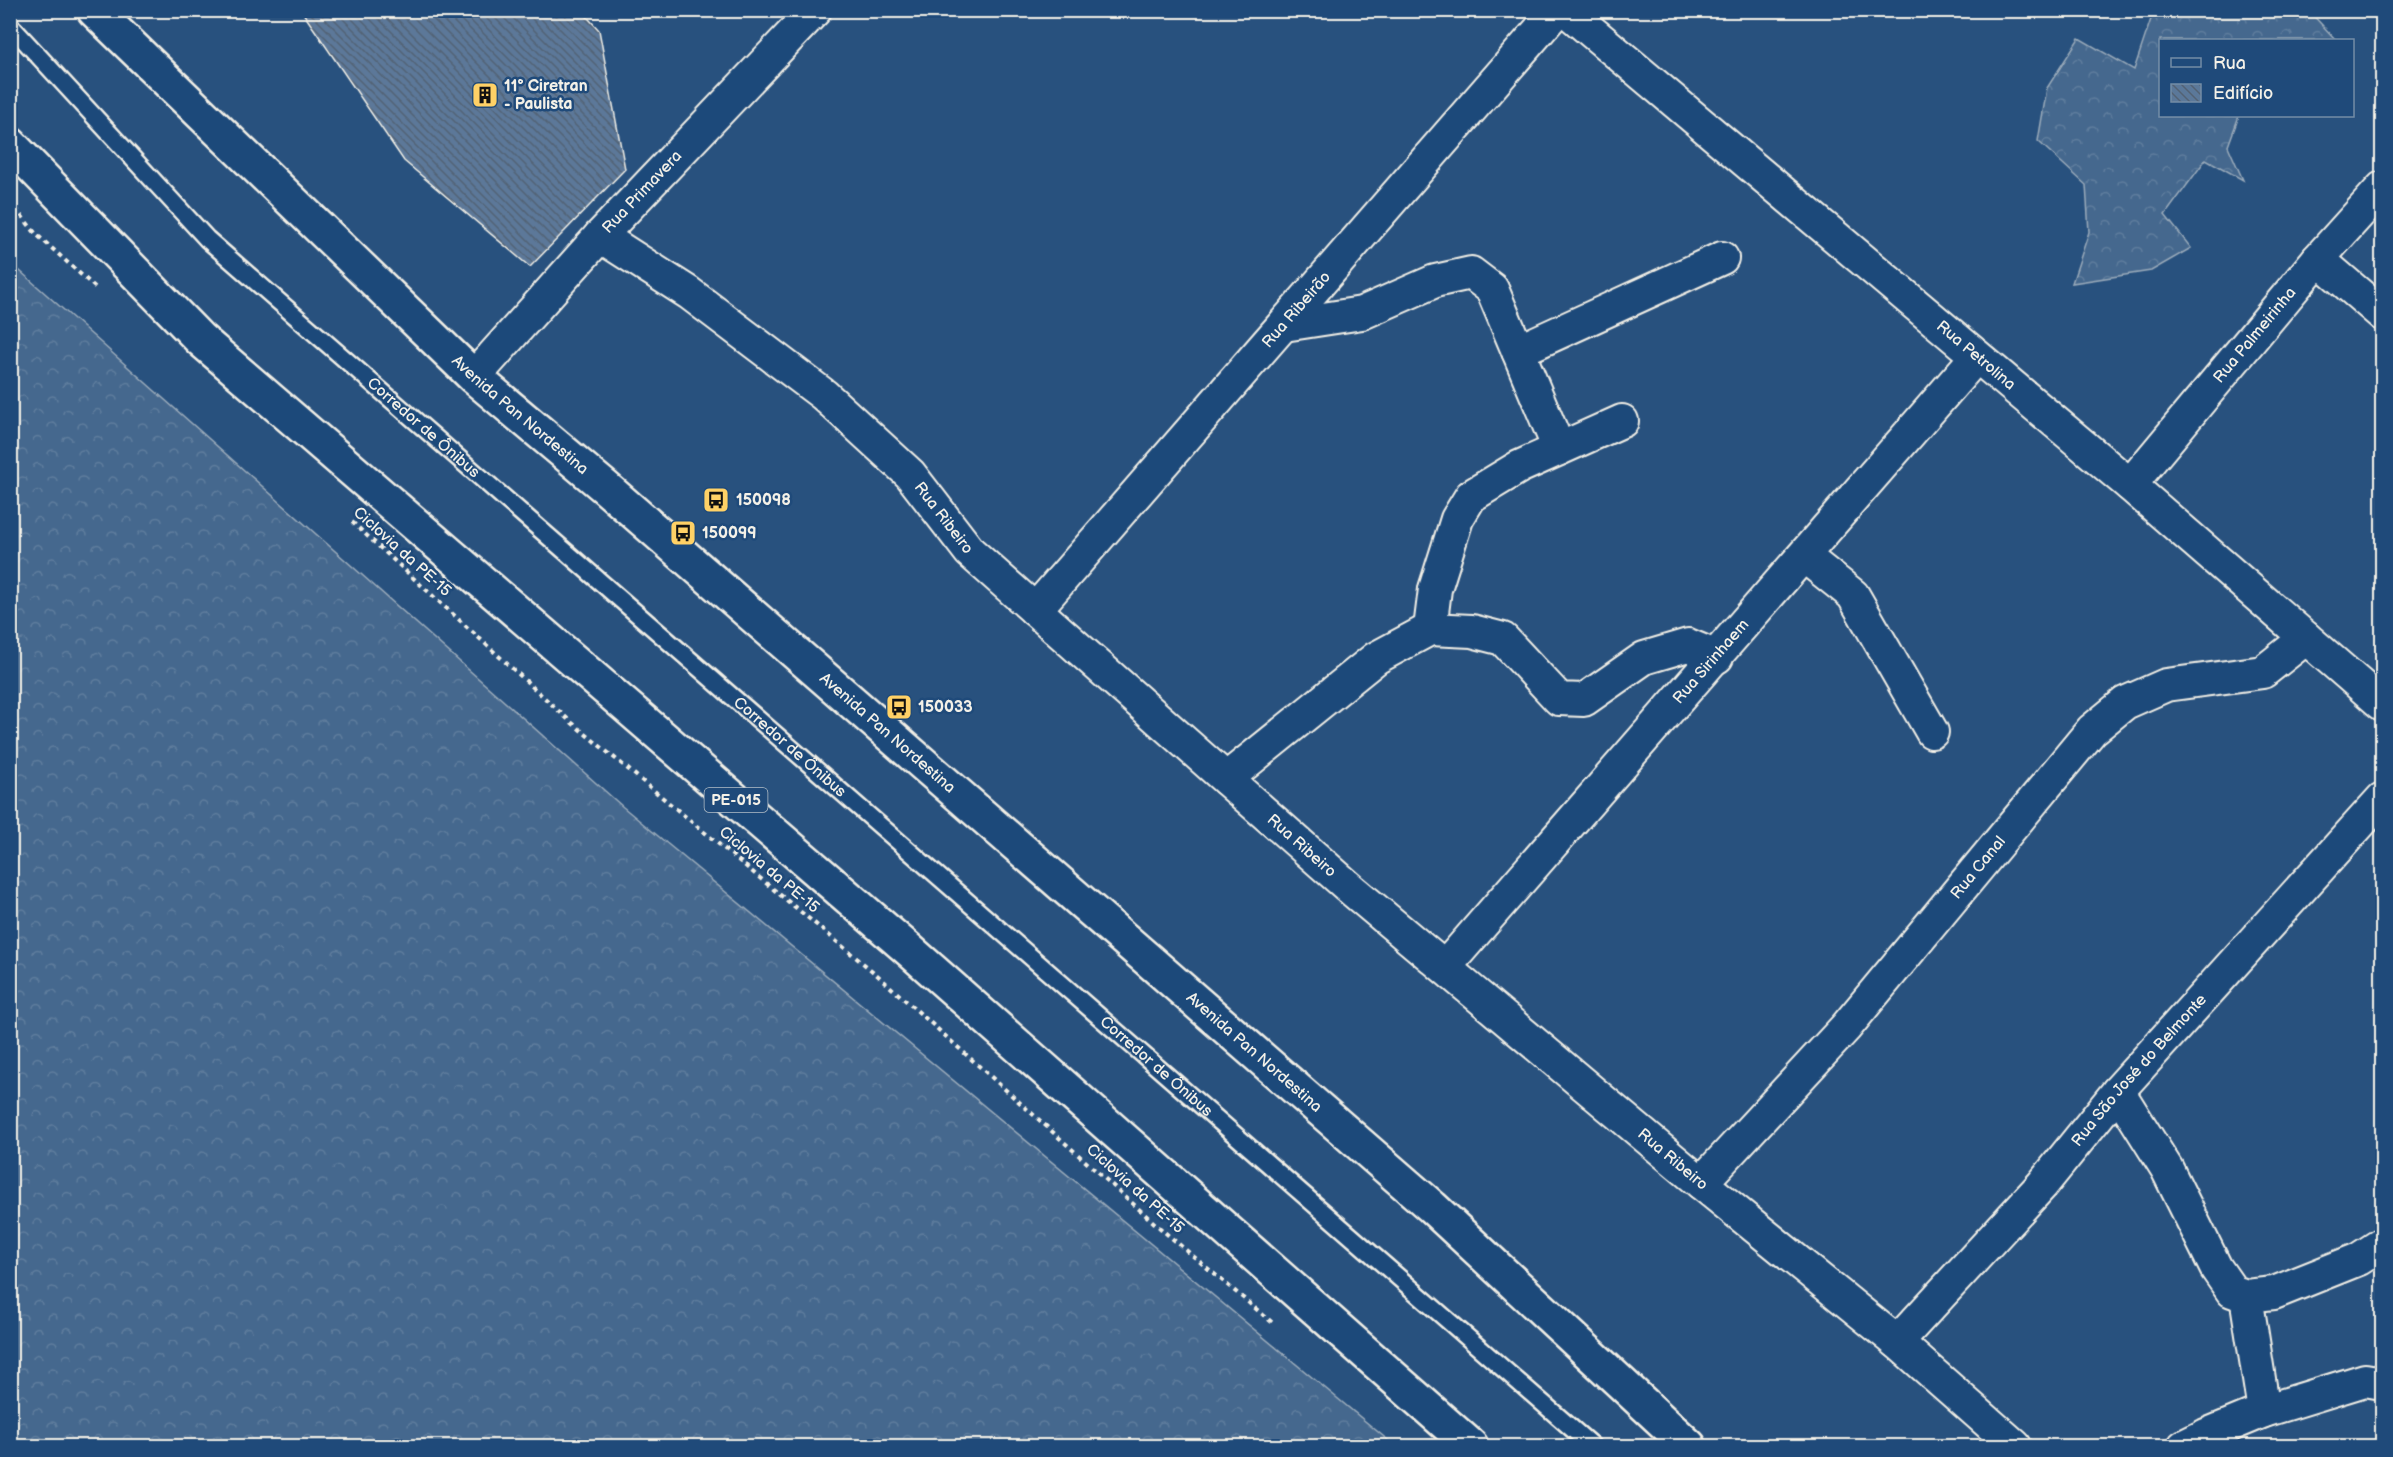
<svg xmlns="http://www.w3.org/2000/svg" width="2393" height="1457" viewBox="0 0 2393 1457" font-family="'Balsamiq Sans',sans-serif">
  <defs>
    <pattern id="forest-crowns" width="20" height="18" patternUnits="userSpaceOnUse" patternTransform="scale(1.5)"><rect width="20" height="18" fill="#45688e"/><path d="M2 6a3 3 0 1 1 6 0M12 15a3 3 0 1 1 6 0" fill="none" stroke="#607e9e"/></pattern>
    <pattern id="building-back-hatch" width="6" height="6" patternUnits="userSpaceOnUse" patternTransform="scale(1.5)"><rect width="6" height="6" fill="#5b7899"/><path d="M-1 5l2 2M0 0l6 6M5-1l2 2" fill="none" stroke="#536274"/></pattern>
  </defs>
  <rect width="100%" height="100%" fill="#28517e"/>
  <filter id="ink" filterUnits="userSpaceOnUse"><feTurbulence type="fractalNoise" baseFrequency=".0167" numOctaves="2"/><feDisplacementMap in="SourceGraphic" scale="12" xChannelSelector="R" yChannelSelector="G"/><feConvolveMatrix kernelMatrix="1 2 1 2 8 2 1 2 1" color-interpolation-filters="sRGB"/></filter>
  <g filter="url(#ink)">
    <g fill="url(#forest-crowns)" stroke="#9cacbb" stroke-width="1.5">
      <polygon points="2158,10 2309,11 2336,40 2160,40 2160,116 2239,116 2228,146 2243,180 2206,159 2165,215 2191,248 2151,271 2072,283 2089,232 2086,185 2038,141 2047,88 2079,38 2134,70 2151,19"/>
      <polygon points="11,263 623,807 1395,1446 11,1446"/>
    </g>
    <polygon fill="url(#building-back-hatch)" stroke="#f4f1e8" stroke-width="1.5" points="301,10 581,10 599,30 625,169 530,267 404,161"/>
    <g fill="none" stroke-linecap="round" stroke-linejoin="round">
      <defs>
        <g id="service">
          <path id="s1" d="M10,25l197,214 1385,1207"/>
        </g>
        <g id="minor">
          <path id="s2" d="M1566,10l564,475 252,219"/>
          <path id="s3" d="M600,236l89,57 135,102 86,79 60,78 256,227 126,111 349,293 196,159 118,104"/>
          <polyline points="2318,259 2382,314"/>
          <polyline points="1284,325 1362,313 1435,281 1471,273 1492,289 1559,449"/>
          <polyline points="1518,351 1722,258"/>
          <path id="s4" d="M474,377l126,-141 215,-226"/>
          <path id="s5" d="M2130,485l188,-226 64,-71"/>
          <polyline points="1804,556 1853,595 1932,732"/>
          <path id="s6" d="M1035,610l522,-600"/>
          <polyline points="1430,629 1435,589 1457,519 1471,496 1519,467 1622,421"/>
          <polyline points="1226,779 1376,658 1430,629 1472,631 1503,639 1559,699 1584,700 1644,658 1688,645 1717,657"/>
          <path id="s7" d="M1445,967l531,-610"/>
          <polyline points="2118,1091 2167,1169 2216,1268 2232,1291 2246,1296 2274,1293 2359,1259 2382,1244"/>
          <path id="s8" d="M1701,1183l145,-156 246,-297 33,-27 41,-18 97,-13 43,-34"/>
          <polyline points="2246,1296 2264,1411"/>
          <path id="s9" d="M1897,1342l145,-157 76,-94 264,-292"/>
          <polyline points="2184,1446 2206,1435 2264,1411 2365,1380 2382,1383"/>
        </g>
        <g id="trunk">
          <path id="s10" d="M94,10l380,367 131,110 827,720 257,239"/>
          <polyline points="10,144 200,339 907,948 1471,1446"/>
        </g>
      </defs>
      <use href="#service" stroke="#f4f1e8" stroke-width="21"/>
      <use href="#minor" stroke="#f4f1e8" stroke-width="36"/>
      <use href="#trunk" stroke="#f4f1e8" stroke-width="38"/>
      <g stroke="#f4f1e8" stroke-width="4" stroke-dasharray="4.5 4.5" stroke-linecap="butt">
        <polyline points="10,201 36,234 98,290"/>
        <polyline points="352,522 571,722 876,974 1168,1235 1274,1324"/>
      </g>
      <use href="#service" stroke="#1f4a7a" stroke-width="16"/>
      <use href="#minor" stroke="#1f4a7a" stroke-width="32"/>
      <use href="#trunk" stroke="#1f4a7a" stroke-width="33"/>
    </g>
  </g>
  <defs>
    <symbol id="building-square" viewBox="-11 -11 22 22"><rect x="-9" y="-9" width="18" height="18" rx="4" fill="#ffd166" stroke="#1f4a7a"/><path d="M-4-6H4V6H1V3H-1V6H-4ZM-2.5-4.3h1.7v1.8h-1.7ZM.8-4.3h1.7v1.8H.8ZM-2.5-1h1.7V.8h-1.7ZM.8-1h1.7V.8H.8Z" fill="#111"/></symbol>
    <symbol id="bus-square" viewBox="-11 -11 22 22"><rect x="-9" y="-9" width="18" height="18" rx="4" fill="#ffd166" stroke="#1f4a7a"/><path d="M-5-6H5V4H4V6H2V4H-2V6H-4V4H-5ZM-3.5-4V0h7V-4ZM-3.5 1.2v1.5H-2V1.2ZM2 1.2v1.5H3.5V1.2Z" fill="#111"/></symbol>
  </defs>
  <g fill-rule="evenodd">
    <use href="#building-square" x="470" y="80" width="30" height="30"/>
    <use href="#bus-square" x="701" y="485" width="30" height="30"/>
    <use href="#bus-square" x="668" y="518" width="30" height="30"/>
    <use href="#bus-square" x="884" y="692" width="30" height="30"/>
  </g>
  <g text-anchor="middle" dominant-baseline="central" stroke-width="5" stroke-linejoin="round" paint-order="stroke">
    <rect fill="#1f4a7a" stroke="#b4bfc7" stroke-width="1.5" x="704.5" y="788" width="63" height="24" rx="4.5"/>
    <g font-size="15" font-weight="bold" fill="#f4f1e8">
      <text x="736" y="800">PE-015</text>
    </g>
    <g font-size="16" font-weight="bold" fill="#f4f1e8" stroke="#1f4a7a" text-anchor="start">
      <text x="504" y="86">11° Ciretran<tspan x="504" dy="18">- Paulista</tspan></text>
      <text x="736" y="500">150098</text>
      <text x="702" y="533">150099</text>
      <text x="918" y="707">150033</text>
    </g>
    <g font-size="16" fill="#f4f1e8" stroke="#1f4a7a">
      <text stroke="none"><textPath href="#s4" startOffset="250">Rua Primavera</textPath></text>
      <text stroke="none"><textPath href="#s6" startOffset="398">Rua Ribeirão</textPath></text>
      <text stroke="none"><textPath href="#s5" startOffset="195">Rua Palmeirinha</textPath></text>
      <text stroke="none"><textPath href="#s2" startOffset="536">Rua Petrolina</textPath></text>
      <text stroke="none"><textPath href="#s10" startOffset="588">Avenida Pan Nordestina</textPath></text>
      <text stroke="none"><textPath href="#s1" startOffset="578">Corredor de Ônibus</textPath></text>
      <text stroke="none"><textPath href="#s3" startOffset="447">Rua Ribeiro</textPath></text>
      <text transform="translate(402 552) rotate(42)">Ciclovia da PE-15</text>
      <text stroke="none"><textPath href="#s7" startOffset="405">Rua Sirinhaem</textPath></text>
      <text stroke="none"><textPath href="#s10" startOffset="1074">Avenida Pan Nordestina</textPath></text>
      <text stroke="none"><textPath href="#s1" startOffset="1064">Corredor de Ônibus</textPath></text>
      <text stroke="none"><textPath href="#s3" startOffset="933">Rua Ribeiro</textPath></text>
      <text stroke="none"><textPath href="#s8" startOffset="420">Rua Canal</textPath></text>
      <text transform="translate(769 870) rotate(40)">Ciclovia da PE-15</text>
      <text stroke="none"><textPath href="#s10" startOffset="1560">Avenida Pan Nordestina</textPath></text>
      <text stroke="none"><textPath href="#s1" startOffset="1550">Corredor de Ônibus</textPath></text>
      <text stroke="none"><textPath href="#s9" startOffset="364">Rua São José do Belmonte</textPath></text>
      <text stroke="none"><textPath href="#s3" startOffset="1419">Rua Ribeiro</textPath></text>
      <text transform="translate(1135 1189) rotate(42)">Ciclovia da PE-15</text>
    </g>
  </g>
  <rect width="2393" height="1457" fill="none" stroke="#1f4a7a" stroke-width="36"/>
  <rect x="18" y="18" width="2357" height="1421" fill="none" stroke="#f4f1e8" stroke-width="2" filter="url(#ink)"/>
  <rect x="2159" y="39" width="195" height="78" fill="#1f4a7a" stroke="#748da6" stroke-width="1.5"/>
  <rect x="2171" y="58" width="30" height="9" fill="#1f4a7a" stroke="#748da6" stroke-width="1.5"/>
  <text x="2213" y="69" font-size="18" fill="#f4f1e8">Rua</text>
  <rect x="2171" y="84" width="30" height="18" fill="url(#building-back-hatch)" stroke="#748da6" stroke-width="1.5"/>
  <text x="2213" y="99" font-size="18" fill="#f4f1e8">Edifício</text>
</svg>
